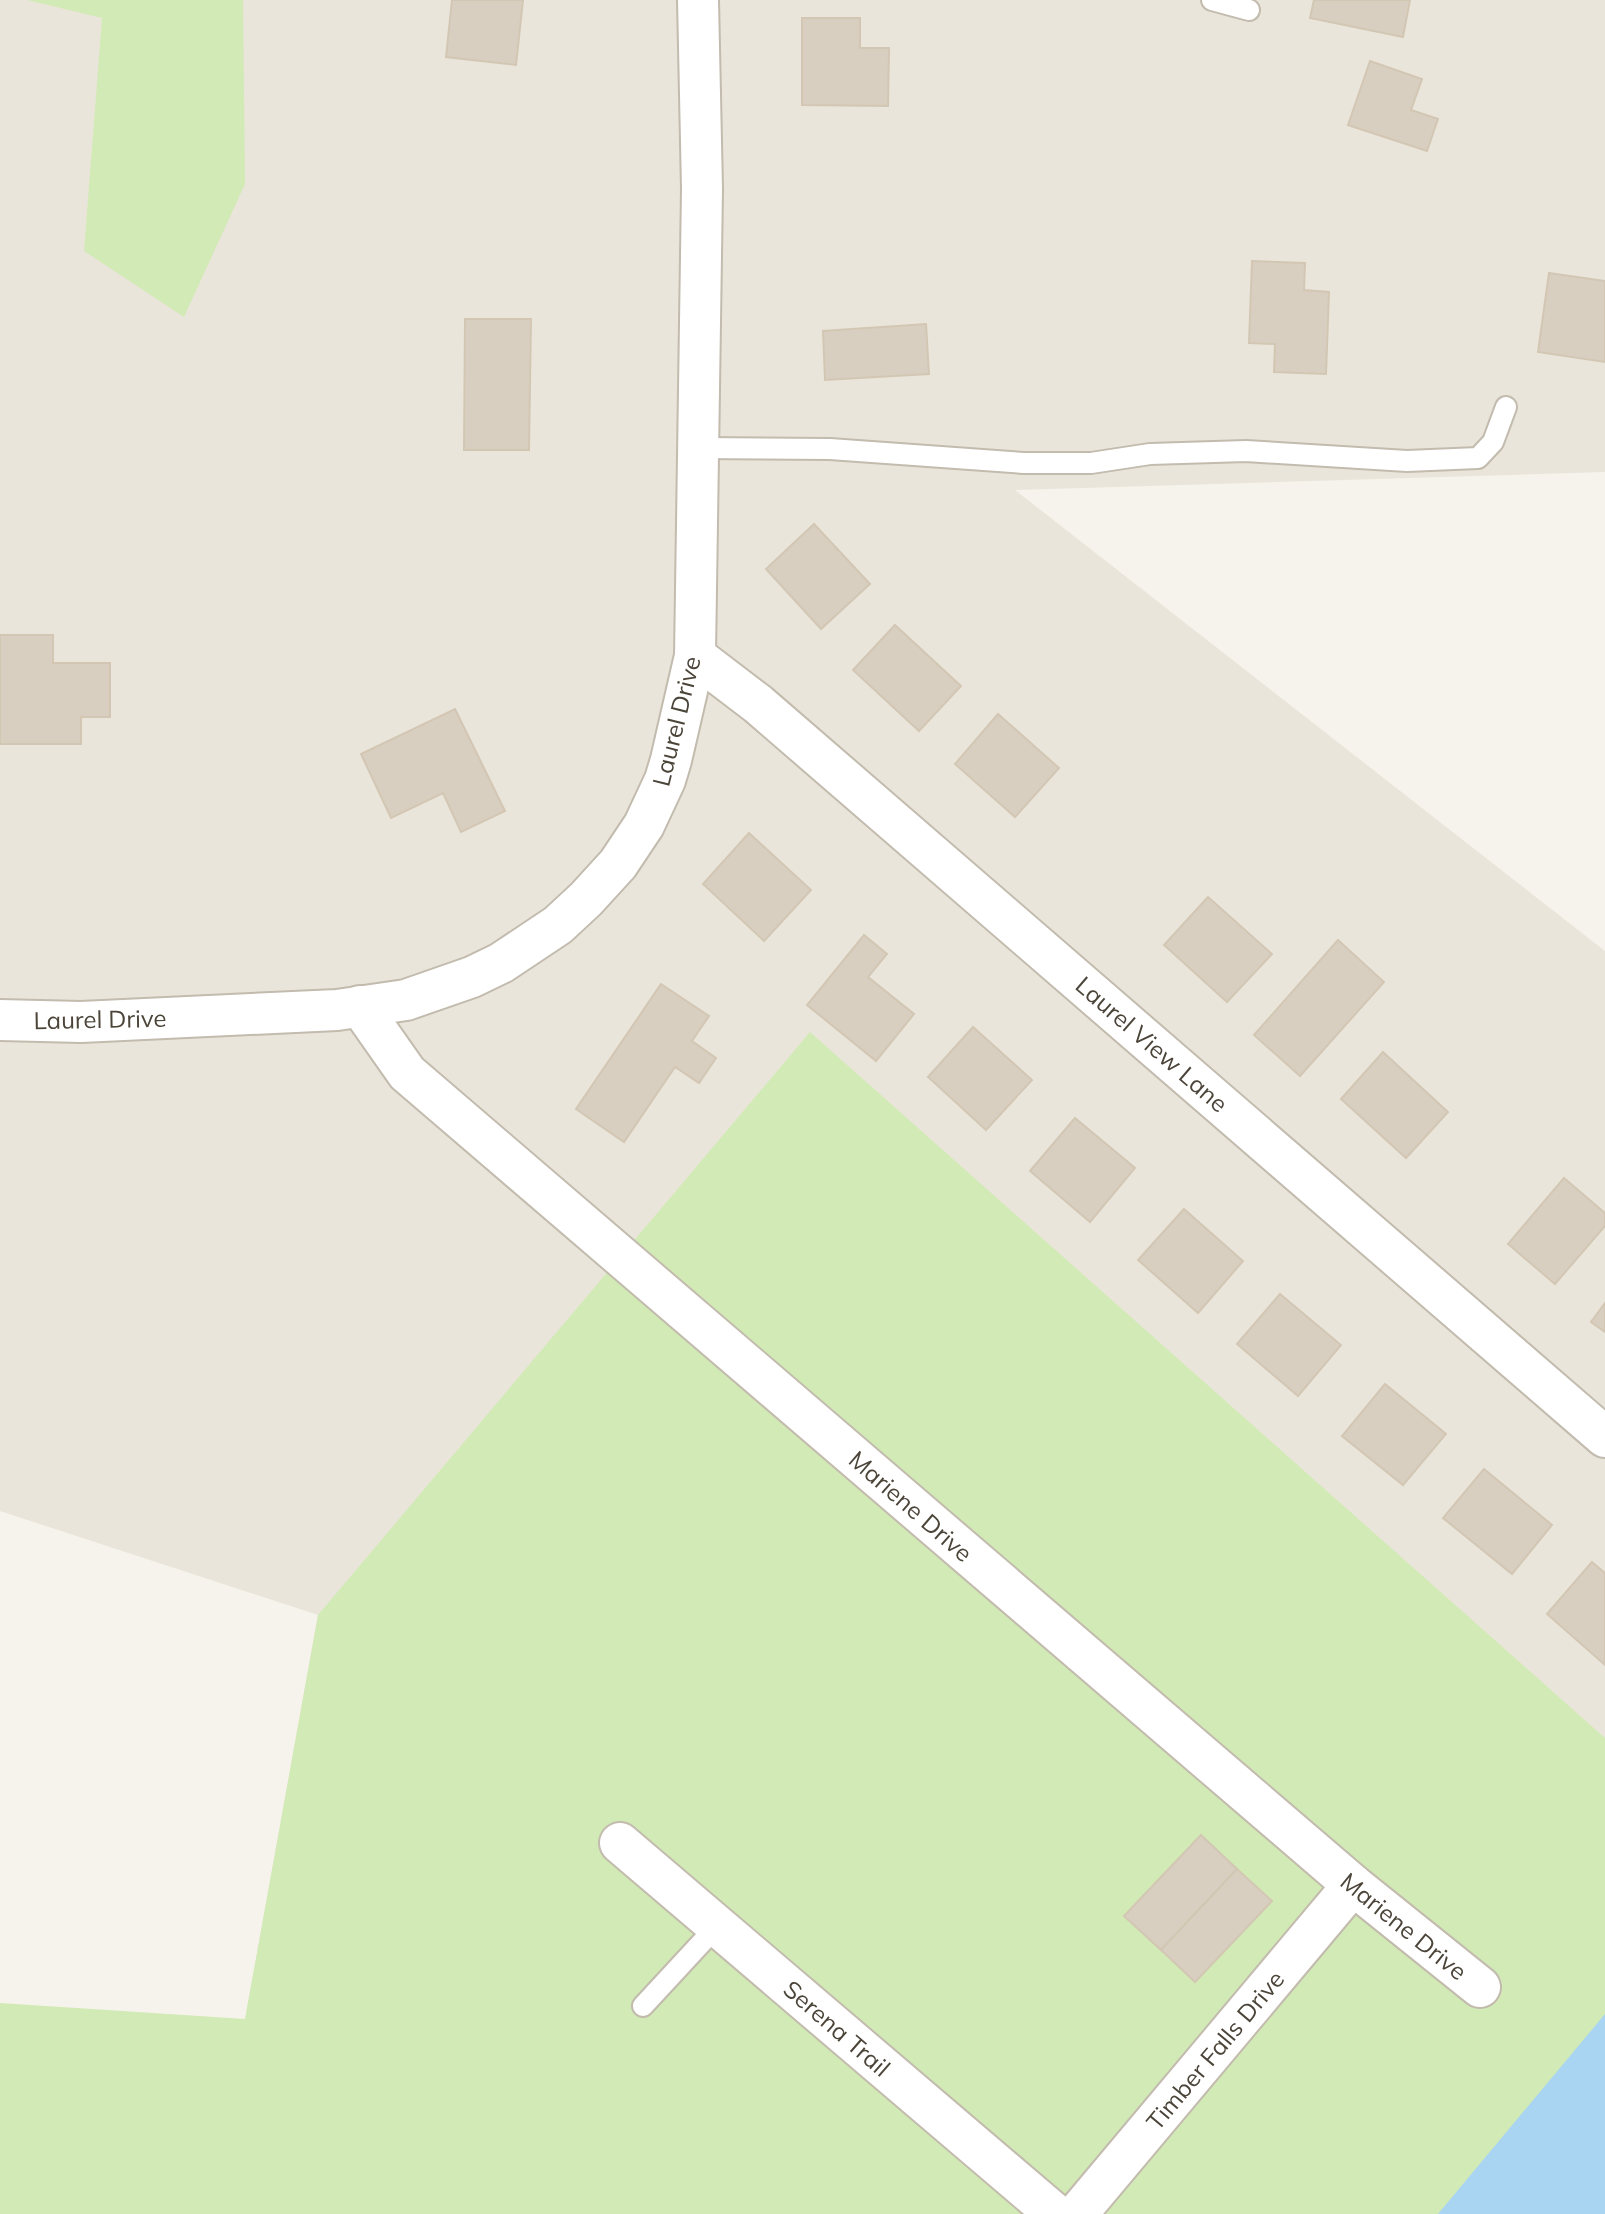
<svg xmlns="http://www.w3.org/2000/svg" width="1605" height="2214" viewBox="0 0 1605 2214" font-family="Mulish,sans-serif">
  <rect width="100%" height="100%" fill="#f6f3ec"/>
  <polygon fill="#eae5da" points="0,0 1605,0 1605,472 1015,490 1605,951 1605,2214 213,2197 318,1615 0,1511"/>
  <g fill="#d2eab5">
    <polygon points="27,0 243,0 245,184 184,317 84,251 102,18"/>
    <polygon points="810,1032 1605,1738 1605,2214 0,2214 0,2003 245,2019 318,1615"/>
  </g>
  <polygon fill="#a9d4f2" points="1605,2014 1605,2214 1438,2214"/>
  <g fill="#d8cfc1" stroke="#d3c7b4" stroke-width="2">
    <polygon points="452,0 523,0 516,65 446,57"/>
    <polygon points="1314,0 1410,0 1403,37 1310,18"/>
    <polygon points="802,18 860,18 860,48 889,48 888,106 802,105"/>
    <polygon points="1370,61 1422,79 1411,110 1438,119 1427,151 1348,125"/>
    <polygon points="1252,261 1305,263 1304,290 1329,292 1326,374 1274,372 1275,344 1249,343"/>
    <polygon points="1549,273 1605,281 1605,362 1538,352"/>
    <polygon points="465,319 531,319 529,450 464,450"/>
    <polygon points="926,324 929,374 825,380 823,331"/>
    <polygon points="814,524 870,584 821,629 766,569"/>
    <polygon points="895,625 961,686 919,731 853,670"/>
    <polygon points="0,635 53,635 53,663 110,663 110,717 81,717 81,744 0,744"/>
    <polygon points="455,709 505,811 461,832 443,793 391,818 361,754"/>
    <polygon points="998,714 1059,768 1015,817 955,764"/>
    <polygon points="749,833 811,890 764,941 703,884"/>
    <polygon points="1208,897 1272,954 1227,1002 1164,945"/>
    <polygon points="864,935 887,954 868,977 914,1014 876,1061 807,1005"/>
    <polygon points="1338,940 1384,982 1300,1076 1254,1035"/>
    <polygon points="661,984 709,1016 692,1041 716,1058 699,1083 675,1067 624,1142 576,1109"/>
    <polygon points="973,1027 1032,1080 986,1130 928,1077"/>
    <polygon points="1383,1052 1448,1112 1406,1158 1341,1099"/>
    <polygon points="1075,1118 1135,1168 1090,1222 1030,1171"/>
    <polygon points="1564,1178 1605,1213 1605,1226 1555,1284 1508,1244"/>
    <polygon points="1184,1209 1243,1261 1198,1313 1138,1260"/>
    <polygon points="1280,1294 1341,1345 1298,1396 1237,1344"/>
    <polygon points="1605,1303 1605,1332 1591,1322"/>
    <polygon points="1385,1384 1446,1434 1403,1485 1342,1436"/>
    <polygon points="1484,1469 1552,1525 1512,1574 1443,1518"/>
    <polygon points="1592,1562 1605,1573 1605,1665 1547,1614"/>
    <polygon points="1201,1835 1237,1869 1161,1950 1124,1916"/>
    <polygon points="1237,1869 1272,1901 1195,1982 1161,1950"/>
  </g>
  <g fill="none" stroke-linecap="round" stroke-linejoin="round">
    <defs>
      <g id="lane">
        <polyline points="1212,0 1249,10"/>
        <polyline points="698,448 830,449 1024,463 1091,463 1150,454 1246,451 1407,461 1478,458 1493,442 1506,407"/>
        <polyline points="643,2006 717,1926"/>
      </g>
      <g id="street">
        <polyline points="695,656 758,704 1605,1437"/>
        <polyline points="360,1006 407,1073 1353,1885 1480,1987"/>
        <polyline points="0,1020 81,1022 337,1010 406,1000 472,977 501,963 558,925 586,899 618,864 644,825 665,780 671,760 695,656 702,189 698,0"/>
        <polyline points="620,1843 1055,2214"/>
        <polyline points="1077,2214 1353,1885"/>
      </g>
    </defs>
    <use href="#lane" stroke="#c2bbae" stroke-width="24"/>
    <use href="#street" stroke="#c2bbae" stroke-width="44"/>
    <use href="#lane" stroke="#fff" stroke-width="20"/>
    <use href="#street" stroke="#fff" stroke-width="40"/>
  </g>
  <g text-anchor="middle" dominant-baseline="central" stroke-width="6" stroke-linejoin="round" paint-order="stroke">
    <g font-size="24" fill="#4b4439" stroke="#fff">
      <text transform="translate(676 721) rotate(-76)">Laurel Drive</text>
      <text transform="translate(100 1019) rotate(-1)">Laurel Drive</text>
      <text transform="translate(1152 1044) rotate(41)">Laurel View Lane</text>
      <text transform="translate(911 1506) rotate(41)">Mariene Drive</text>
      <text transform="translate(1404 1926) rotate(39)">Mariene Drive</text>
      <text transform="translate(837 2028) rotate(41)">Serena Trail</text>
      <text transform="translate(1215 2050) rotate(-50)">Timber Falls Drive</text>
    </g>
  </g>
</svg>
